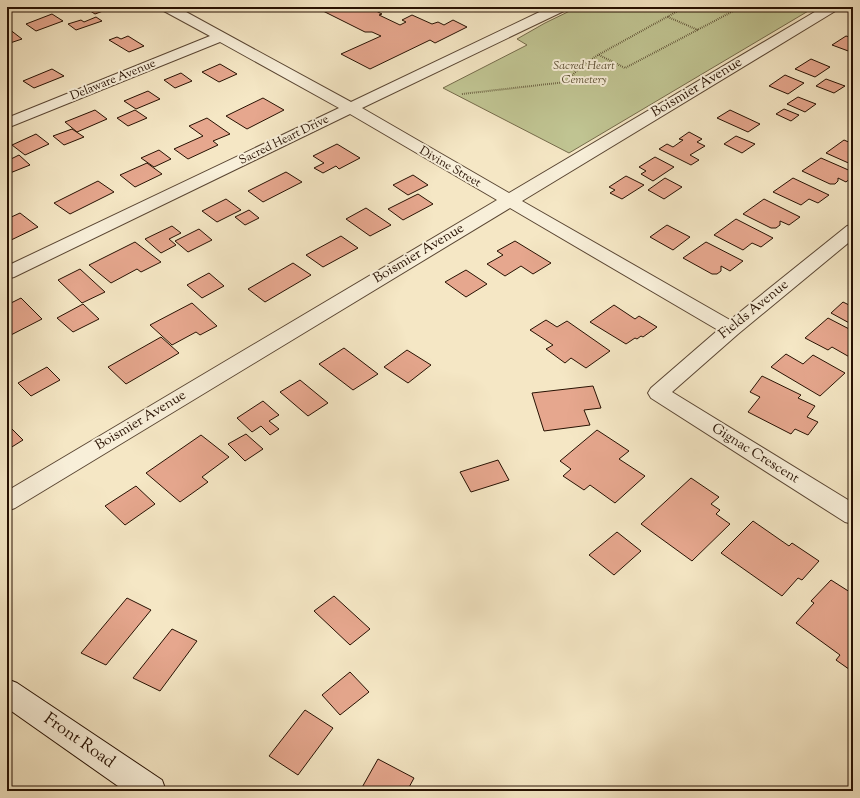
<svg xmlns="http://www.w3.org/2000/svg" width="860" height="798" viewBox="0 0 860 798" font-family="'Sorts Mill Goudy',serif">
  <rect width="100%" height="100%" fill="#f5e7c5"/>
  <filter id="stains"><feTurbulence type="fractalNoise" baseFrequency=".005" numOctaves="4"/><feColorMatrix values="0 0 0 0 .2 0 0 0 0 .09 0 0 0 0 .02 0 0 0 .5 -.17"/></filter>
  <radialGradient id="worn" r=".72"><stop offset=".6" stop-color="#630" stop-opacity="0"/><stop offset="1" stop-color="#630" stop-opacity=".3"/></radialGradient>
  <polygon fill="#c0c492" stroke="#746a4a" points="578,7 815,7 569,153 443,88 527,45 517,39 545,23"/>
  <g fill="#e6a78e" stroke="#271102">
    <polygon points="84,7 110,7 111,8 95,14"/>
    <polygon points="328,7 368,7 382,14 379,15 400,25 406,22 402,20 412,15 432,24 438,22 444,25 453,20 467,27 435,43 430,40 370,69 341,54 381,36 372,32 365,32 321,10"/>
    <polygon points="52,14 63,21 36,31 26,24"/>
    <polygon points="96,17 102,21 76,30 68,24 81,20 84,22"/>
    <polygon points="9,29 22,39 7,44 7,30"/>
    <polygon points="128,36 144,46 129,52 109,40 117,37 121,39"/>
    <polygon points="846,36 853,38 853,51 851,52 832,45"/>
    <polygon points="811,59 830,67 815,77 795,69"/>
    <polygon points="220,64 237,74 219,82 202,72"/>
    <polygon points="52,69 64,76 34,88 23,81"/>
    <polygon points="181,73 192,81 175,88 164,80"/>
    <polygon points="785,75 804,83 788,94 769,86"/>
    <polygon points="826,79 845,86 834,93 816,86"/>
    <polygon points="148,91 160,99 136,109 124,101"/>
    <polygon points="798,97 816,104 805,112 787,104"/>
    <polygon points="263,98 284,110 247,129 226,116"/>
    <polygon points="784,109 799,115 791,121 776,114"/>
    <polygon points="95,110 107,119 77,132 65,122"/>
    <polygon points="135,110 147,118 128,126 117,118"/>
    <polygon points="730,110 760,124 748,132 717,118"/>
    <polygon points="207,118 230,134 213,141 218,145 188,159 174,149 203,136 189,126"/>
    <polygon points="72,129 84,137 64,145 53,136"/>
    <polygon points="689,132 702,139 697,142 705,146 690,155 699,160 691,165 659,149 667,144 673,147 683,140 679,139"/>
    <polygon points="36,134 49,144 25,155 12,145"/>
    <polygon points="736,136 755,144 742,153 724,144"/>
    <polygon points="844,140 853,144 853,165 826,153"/>
    <polygon points="337,144 360,158 339,169 336,166 323,173 314,168 324,163 313,156"/>
    <polygon points="159,150 171,159 154,167 141,158"/>
    <polygon points="19,155 30,165 10,173 7,171 7,161"/>
    <polygon points="655,157 674,167 653,181 641,174 646,171 639,167"/>
    <polygon points="821,158 853,172 853,176 846,182 838,178 838,181 835,184 830,184 802,171"/>
    <polygon points="147,163 162,174 135,187 120,175"/>
    <polygon points="286,172 302,182 263,202 248,191"/>
    <polygon points="413,175 428,185 408,195 393,185"/>
    <polygon points="626,176 644,185 622,199 610,193 615,190 609,187"/>
    <polygon points="665,178 682,187 664,199 648,190"/>
    <polygon points="793,178 829,195 818,203 809,199 801,205 773,192"/>
    <polygon points="98,181 114,192 70,214 54,203"/>
    <polygon points="418,194 433,204 403,220 388,209"/>
    <polygon points="226,199 241,210 217,222 202,211"/>
    <polygon points="764,199 800,217 789,225 780,221 780,225 776,228 771,228 743,214"/>
    <polygon points="366,208 391,225 370,236 346,219"/>
    <polygon points="249,210 259,218 245,225 235,217"/>
    <polygon points="20,213 38,227 7,242 7,219"/>
    <polygon points="736,219 773,238 761,247 752,243 743,250 714,235"/>
    <polygon points="667,225 690,237 673,250 650,237"/>
    <polygon points="172,226 181,233 169,239 176,245 161,253 145,239"/>
    <polygon points="199,229 212,240 188,252 175,241"/>
    <polygon points="341,236 358,248 323,267 306,255"/>
    <polygon points="515,241 551,263 533,274 521,266 505,276 487,264 503,255 497,251"/>
    <polygon points="135,242 161,262 141,272 137,269 111,283 89,265"/>
    <polygon points="706,242 743,261 730,271 721,266 721,271 717,274 712,274 683,258"/>
    <polygon points="293,263 311,275 265,302 248,289"/>
    <polygon points="80,269 105,292 82,303 58,280"/>
    <polygon points="466,270 487,284 466,297 445,282"/>
    <polygon points="209,273 224,286 202,298 187,285"/>
    <polygon points="21,298 42,319 7,337 7,305"/>
    <polygon points="843,302 853,307 853,325 831,313"/>
    <polygon points="192,303 217,326 200,335 196,332 172,345 150,325"/>
    <polygon points="83,304 99,319 73,332 57,318"/>
    <polygon points="614,305 635,319 639,316 657,327 643,337 641,336 637,339 635,338 626,344 590,322"/>
    <polygon points="828,318 853,331 853,359 832,347 828,350 805,338"/>
    <polygon points="546,320 557,327 567,321 610,351 586,368 571,358 565,363 546,349 553,345 530,330"/>
    <polygon points="161,337 179,353 126,384 108,367"/>
    <polygon points="344,348 378,374 353,390 319,364"/>
    <polygon points="407,350 431,365 408,383 384,367"/>
    <polygon points="786,354 803,364 813,355 845,373 820,396 771,367"/>
    <polygon points="47,367 60,380 31,396 18,383"/>
    <polygon points="762,376 801,395 798,398 815,406 807,417 818,422 808,435 795,429 791,434 748,412 760,397 750,392"/>
    <polygon points="300,380 328,403 308,416 280,392"/>
    <polygon points="593,386 601,408 584,410 590,425 544,431 532,393"/>
    <polygon points="263,401 279,415 269,421 279,429 270,435 261,426 252,432 237,418"/>
    <polygon points="7,424 23,440 7,450"/>
    <polygon points="597,430 629,451 619,459 645,476 615,503 590,485 584,490 563,476 571,469 560,461"/>
    <polygon points="246,434 263,449 245,461 228,444"/>
    <polygon points="201,435 229,457 202,477 208,482 180,502 146,473"/>
    <polygon points="498,460 509,480 471,492 460,472"/>
    <polygon points="691,478 719,497 711,504 720,510 716,514 730,524 692,561 641,524"/>
    <polygon points="136,486 155,504 125,525 105,506"/>
    <polygon points="753,521 789,546 792,543 819,561 802,580 798,578 782,596 721,553"/>
    <polygon points="617,532 641,551 614,575 589,555"/>
    <polygon points="831,580 853,594 853,672 836,660 840,655 796,623 814,603 811,601"/>
    <polygon points="334,596 370,629 350,645 314,611"/>
    <polygon points="127,598 151,610 106,665 81,653"/>
    <polygon points="172,629 197,641 160,691 133,678"/>
    <polygon points="350,672 369,692 340,715 322,695"/>
    <polygon points="305,710 333,728 298,775 269,756"/>
    <polygon points="378,759 414,778 407,791 360,791"/>
  </g>
  <g fill="none" stroke-linecap="round" stroke-linejoin="round">
    <defs>
      <polygon id="street" points="160,7 177,7 351,102 550,7 568,7 566,10 362,108 509,193 823,7 839,7 837,10 522,201 730,320 847,226 853,225 853,239 738,334 672,392 853,503 853,524 845,522 651,398 648,393 651,388 718,330 510,208 15,508 7,511 7,491 497,200 350,114 14,277 7,279 7,266 339,108 220,42 7,128 7,118 210,36 162,10"/>
      <polygon id="secondary" points="7,679 17,683 162,780 166,791 125,791 7,708"/>
    </defs>
    <use href="#street" stroke="#5a4633" stroke-width="2"/>
    <use href="#secondary" stroke="#271102" stroke-width="2"/>
    <g stroke="#271102" stroke-width="2" stroke-dasharray="0.5 1.5" stroke-linecap="butt">
      <polyline points="668,17 698,30"/>
      <polyline points="599,55 625,68 741,7"/>
      <polyline points="462,94 566,82 580,67 598,55 685,7"/>
    </g>
    <use href="#street" fill="#f8efd9" fill-rule="evenodd"/>
    <use href="#secondary" fill="#f8efd9" fill-rule="evenodd"/>
  </g>
  <g text-anchor="middle" dominant-baseline="central" stroke-width="4" stroke-linejoin="round" paint-order="stroke">
    <g font-size="12" font-style="italic" fill="#5d5034" stroke="#f8efd9">
      <text x="584" y="66">Sacred Heart<tspan x="584" dy="14">Cemetery</tspan></text>
    </g>
    <g font-size="12" fill="#271102" stroke="#f8efd9">
      <text transform="translate(113 80) rotate(-22)">Delaware Avenue</text>
      <text transform="translate(284 140) rotate(-26)">Sacred Heart Drive</text>
      <text transform="translate(450 167) rotate(30)">Divine Street</text>
    </g>
    <g font-size="14" fill="#271102" stroke="#f8efd9">
      <text transform="translate(697 88) rotate(-31)">Boismier Avenue</text>
      <text transform="translate(419 254) rotate(-31)">Boismier Avenue</text>
      <text transform="translate(754 310) rotate(-39)">Fields Avenue</text>
      <text transform="translate(141 421) rotate(-31)">Boismier Avenue</text>
      <text transform="translate(755 454) rotate(32)">Gignac Crescent</text>
    </g>
    <g font-size="17" fill="#271102" stroke="#f8efd9">
      <text transform="translate(79 741) rotate(35)">Front Road</text>
    </g>
  </g>
  <rect width="860" height="798" fill="none" stroke="#f5e7c5" stroke-width="24"/>
  <rect x="8" y="8" width="844" height="782" fill="none" stroke="#271102" stroke-width="2"/>
  <rect x="12" y="12" width="836" height="774" fill="none" stroke="#271102"/>
  <rect width="100%" height="100%" filter="url(#stains)"/>
  <rect width="100%" height="100%" fill="url(#worn)"/>
</svg>
